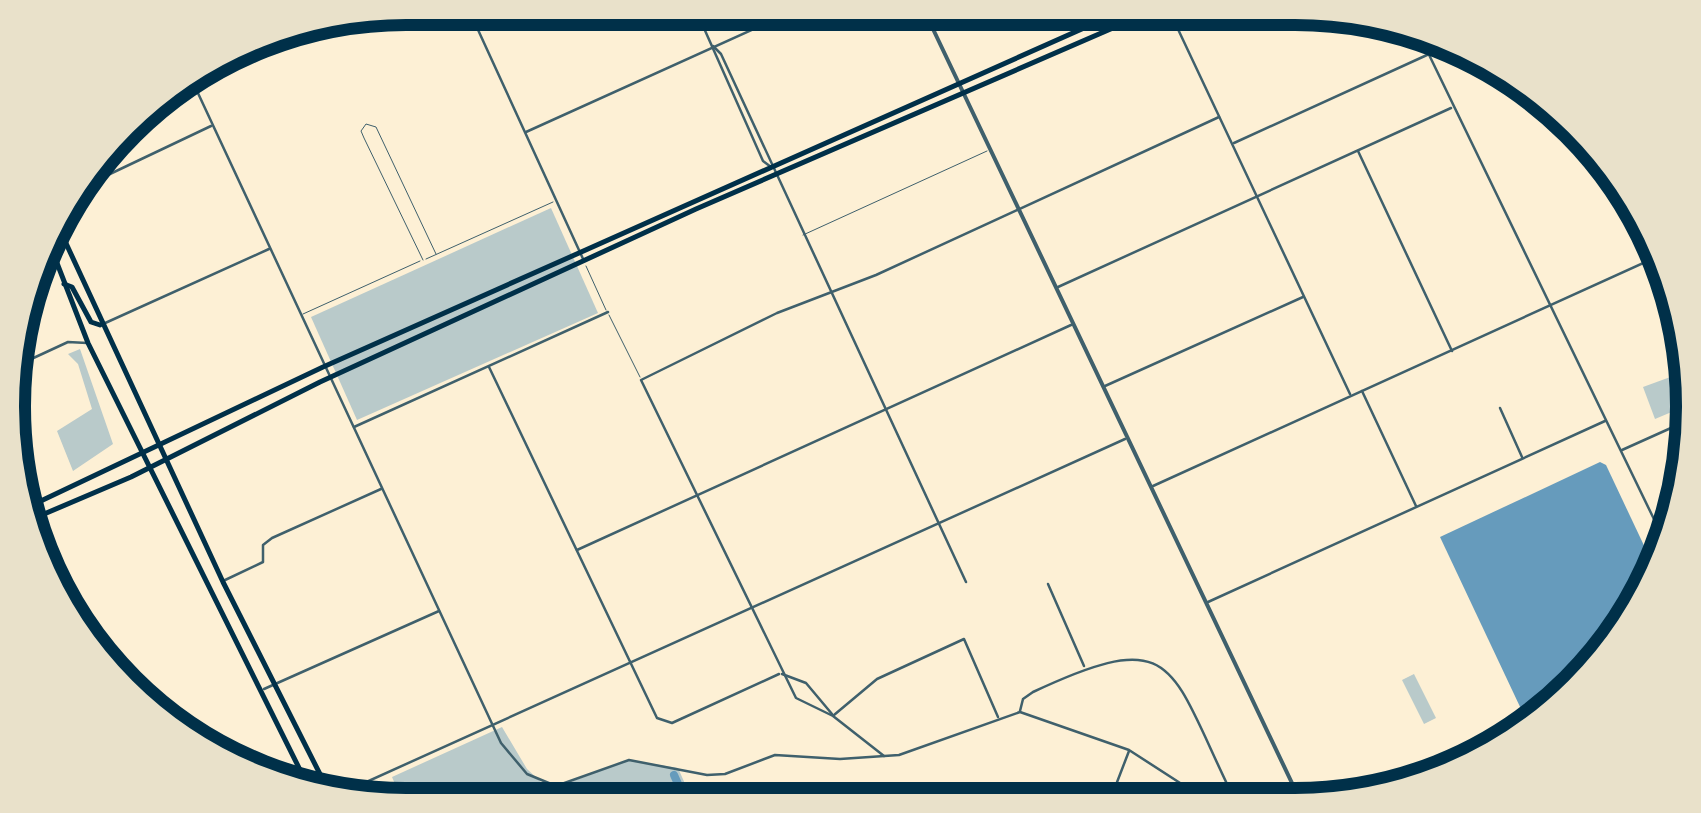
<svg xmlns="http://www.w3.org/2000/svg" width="1701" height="813" viewBox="0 0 1701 813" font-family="'Alegreya Sans',sans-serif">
  <rect width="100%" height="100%" fill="#fdf0d5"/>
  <g fill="#b9caca">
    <polygon points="551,208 598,313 357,420 311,317"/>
    <polygon points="80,349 113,444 73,471 57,431 92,409 78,364 68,354"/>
    <polygon points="1684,372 1693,403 1655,419 1643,387"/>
    <polygon points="1414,674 1436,718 1424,724 1402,680"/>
    <polygon points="502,727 527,769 541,782 568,783 629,760 678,768 694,804 404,805 392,777"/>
    <polygon points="1035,785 1112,785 1136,803 948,803"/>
  </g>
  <polygon fill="#669bbc" points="1600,462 1606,465 1656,571 1611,650 1530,728 1440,537"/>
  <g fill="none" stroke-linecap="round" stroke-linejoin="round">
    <polyline stroke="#669bbc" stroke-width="8" points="674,775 687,804"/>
    <g stroke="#3f606c" stroke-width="1">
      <polyline points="803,235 987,151"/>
      <polyline points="426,259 553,202"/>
      <polyline points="423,260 364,138 361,131 366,124 376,127 436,254"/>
      <polyline points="586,266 606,310"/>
      <polyline points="303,314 420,261"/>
      <polyline points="609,315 640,377"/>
    </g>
    <g stroke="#3f606c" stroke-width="2.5">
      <polyline points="468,8 584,261"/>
      <polyline points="695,8 763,161 771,167"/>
      <polyline points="1168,8 1350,394"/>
      <polyline points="1418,32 1666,544"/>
      <polyline points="713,46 721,54 966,582"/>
      <polyline points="190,76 501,743 527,774 556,786 629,760 707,775 725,774 775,755 840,759 899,755 1020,712 1129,750 1211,803"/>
      <polyline points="526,132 800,8"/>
      <polyline points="1234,143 1427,55"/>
      <polyline points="1590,144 1644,261"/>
      <polyline points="1358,151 1452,351"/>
      <polyline points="72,192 211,126"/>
      <polyline points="1058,287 1451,108"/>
      <polyline points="103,324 269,249"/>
      <polyline points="14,367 68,342 87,343"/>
      <polyline points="489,367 657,718 672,723 779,674"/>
      <polyline points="1105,386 1303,297"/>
      <polyline points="1362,391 1416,506"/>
      <polyline points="1500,408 1522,457"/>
      <polyline points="354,427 608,312"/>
      <polyline points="1622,450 1691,419"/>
      <polyline points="1153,486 1663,254"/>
      <polyline points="577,550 1071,325"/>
      <polyline points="223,581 263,562 263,545 272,538 381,489"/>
      <polyline points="1048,584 1084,666"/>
      <polyline points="1208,602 1605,421"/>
      <polyline points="782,674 806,683 832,714"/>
      <polyline points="264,689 439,611"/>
      <path d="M1020,711l3,-12 10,-7c141,-66 136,-29 195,94l-2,16"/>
      <polyline points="834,715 877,679 964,639 998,717"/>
      <polyline points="884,756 833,716 796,698 641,380 777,313 876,275 1219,117"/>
      <polyline points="342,793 1125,439"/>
      <polyline points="1109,803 1129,751"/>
    </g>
    <polyline stroke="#3f606c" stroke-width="4" points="923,8 1301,802"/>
    <g stroke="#003049" stroke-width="5">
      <polyline points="58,226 223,582 328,790"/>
      <polyline points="50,245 88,343 308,786"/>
      <polyline points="64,284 72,287 91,322 100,325"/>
    </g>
    <g stroke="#003049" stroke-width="5">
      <polyline points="26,508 323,367 1129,8"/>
      <polyline points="30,520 131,477 320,382 696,209 1159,8"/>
    </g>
  </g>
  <path d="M0 0H1701V813H0ZM406 25H1295A381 381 0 0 1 1676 406V407A381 381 0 0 1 1295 788H406A381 381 0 0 1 25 407V406A381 381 0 0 1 406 25Z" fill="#e9e1ca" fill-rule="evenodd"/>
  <path fill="none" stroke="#003049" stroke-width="12" d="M406 25H1295A381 381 0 0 1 1676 406V407A381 381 0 0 1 1295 788H406A381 381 0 0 1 25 407V406A381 381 0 0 1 406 25Z"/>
</svg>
